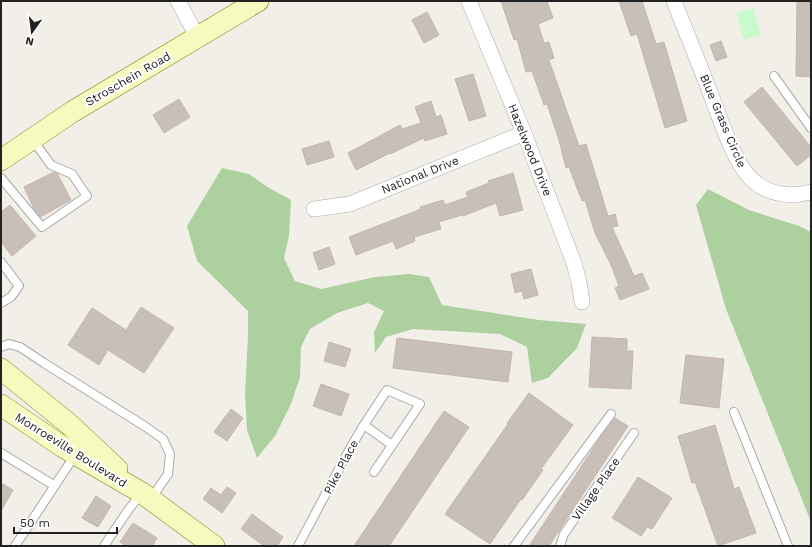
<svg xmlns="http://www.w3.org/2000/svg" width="812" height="547" viewBox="0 0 812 547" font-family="'Work Sans',sans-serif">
  <rect width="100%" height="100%" fill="#f2efe9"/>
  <g fill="#add19e">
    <polygon points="222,168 249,174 269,188 291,200 289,236 284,258 295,281 321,289 375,277 409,274 429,277 442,305 539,320 586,324 577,348 548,378 532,383 527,347 500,334 413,329 386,337 375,353 374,332 384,311 368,303 337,313 310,329 301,347 300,377 291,404 275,436 257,458 247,430 245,395 248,336 248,311 197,261 187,226"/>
    <polygon points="708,189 749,210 799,226 811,232 811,522 726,309 696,205"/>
  </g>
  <polygon fill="#c8facc" points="753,8 761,35 744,40 736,13"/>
  <g fill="#c7bfb8" stroke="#c4b6ab">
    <polygon points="501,1 547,1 553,18 538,24 544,43 549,42 554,58 549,60 579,146 586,144 608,216 615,214 618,226 612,227 634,276 642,273 649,289 620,300 615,288 619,286 611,265 595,233 585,200 582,201 569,167 566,168 559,140 547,104 544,105 532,71 526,72 517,39 514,40"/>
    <polygon points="619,1 642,1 656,44 664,42 687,121 665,128 637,34 631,36"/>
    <polygon points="797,1 811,1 811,77 796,76"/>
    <polygon points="427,12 439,35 424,43 412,20"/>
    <polygon points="721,41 727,57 716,61 710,45"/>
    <polygon points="473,74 486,116 469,121 455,79"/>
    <polygon points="762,87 811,147 811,155 797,166 744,102"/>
    <polygon points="179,99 190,117 164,133 153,115"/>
    <polygon points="431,101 436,117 441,115 447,134 425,141 424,138 390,154 390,153 356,170 348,153 400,125 402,129 421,123 415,107"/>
    <polygon points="329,141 334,157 307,165 302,149"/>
    <polygon points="54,172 57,173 71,200 40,217 35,211 24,187"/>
    <polygon points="513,173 523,210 500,216 496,203 463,216 462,215 439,222 441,229 414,237 415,241 396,249 393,241 356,255 349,237 421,209 420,207 443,200 445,205 468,197 466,192 489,183 488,181"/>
    <polygon points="10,205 36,236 12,256 1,242 1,212"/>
    <polygon points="329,247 335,264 319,270 313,253"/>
    <polygon points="531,269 538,295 524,299 522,291 515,293 511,274"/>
    <polygon points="141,307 174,328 144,373 108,350 99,365 68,345 92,308 126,330"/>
    <polygon points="592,337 627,339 627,351 633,351 631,389 589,387"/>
    <polygon points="397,338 512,352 508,382 393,368"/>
    <polygon points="329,342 351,349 345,367 324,361"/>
    <polygon points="686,355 724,359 719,408 680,403"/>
    <polygon points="321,384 349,394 341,416 313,406"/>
    <polygon points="529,393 573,425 541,469 543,470 522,500 521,499 490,544 445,514 508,424 507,423"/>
    <polygon points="231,409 243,418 227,441 214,432"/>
    <polygon points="444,411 469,427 389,546 354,546"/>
    <polygon points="615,418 628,426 549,546 529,546 600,438"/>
    <polygon points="715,425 734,489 739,487 756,533 718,546 695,482 692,483 678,436"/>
    <polygon points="638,477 672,498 652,529 647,527 641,536 612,518"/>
    <polygon points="1,483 13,490 1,511"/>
    <polygon points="227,487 236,493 222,513 203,499 211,488 221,495"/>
    <polygon points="96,496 111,506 98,527 82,518"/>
    <polygon points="252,514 283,537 277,546 264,546 241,529"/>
    <polygon points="133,523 157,538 152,546 126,546 120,542"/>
  </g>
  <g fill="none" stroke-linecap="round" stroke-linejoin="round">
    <defs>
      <g id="lane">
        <polyline points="774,76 811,128"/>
        <polyline points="1,178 42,227 87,196 72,174 51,165 33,140"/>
        <polyline points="1,262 19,286 11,297 1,303"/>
        <polyline points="1,347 9,344 20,347 44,363 146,427 163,439 170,454 168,474 151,499"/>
        <polyline points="734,412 788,546"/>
        <polyline points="364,425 392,445"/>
        <polyline points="1,453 55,486"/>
        <polyline points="15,546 75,455"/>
        <polyline points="104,546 129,509 141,494"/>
        <polyline points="298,546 347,454 362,428 387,390 420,404 374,472"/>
        <polyline points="514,546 611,414"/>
        <polyline points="560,546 564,534 634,433"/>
      </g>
      <g id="street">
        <polyline points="178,1 198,38"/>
        <polyline points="469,1 524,133 574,263 579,282 582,302"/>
        <path d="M674,1c12,31 25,62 37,94 10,25 24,73 45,88 17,13 35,14 55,9"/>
        <polyline points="314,209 350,204 524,133"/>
      </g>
      <g id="secondary">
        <polyline points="1,160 72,112 258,1"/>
        <polyline points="1,369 69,424 117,469"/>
        <polyline points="1,405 63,447 142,493 214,546"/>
      </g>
    </defs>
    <use href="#lane" stroke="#a9a9a9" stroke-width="10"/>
    <use href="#street" stroke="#a9a9a9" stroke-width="16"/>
    <use href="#secondary" stroke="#707d05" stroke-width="22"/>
    <use href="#lane" stroke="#fff" stroke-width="8"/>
    <use href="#street" stroke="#fff" stroke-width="15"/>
    <use href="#secondary" stroke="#f7fabf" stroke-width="21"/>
  </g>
  <g text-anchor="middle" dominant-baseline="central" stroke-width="4" stroke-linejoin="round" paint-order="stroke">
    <g font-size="12" fill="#222" stroke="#fff">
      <text transform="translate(128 79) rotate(-30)">Stroschein Road</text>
      <text transform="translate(723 121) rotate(67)">Blue Grass Circle</text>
      <text transform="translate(530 150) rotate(68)">Hazelwood Drive</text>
      <text transform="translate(420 175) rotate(-22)">National Drive</text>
      <text transform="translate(71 450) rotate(32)">Monroeville Boulevard</text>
      <text transform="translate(341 467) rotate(-62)">Pike Place</text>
      <text transform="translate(596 489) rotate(-55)">Village Place</text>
    </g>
  </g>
  <rect width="812" height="547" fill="none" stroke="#222222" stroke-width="4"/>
  <g transform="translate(32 32) rotate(194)" stroke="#ffffff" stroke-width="3" paint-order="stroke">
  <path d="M0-3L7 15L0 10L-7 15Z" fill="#222222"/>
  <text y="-6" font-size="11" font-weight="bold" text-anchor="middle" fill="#222222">N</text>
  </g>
  <path d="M14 527v6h103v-6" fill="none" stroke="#222222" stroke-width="2"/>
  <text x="20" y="527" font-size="12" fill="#222222" stroke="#ffffff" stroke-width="3" paint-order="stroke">50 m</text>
</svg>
